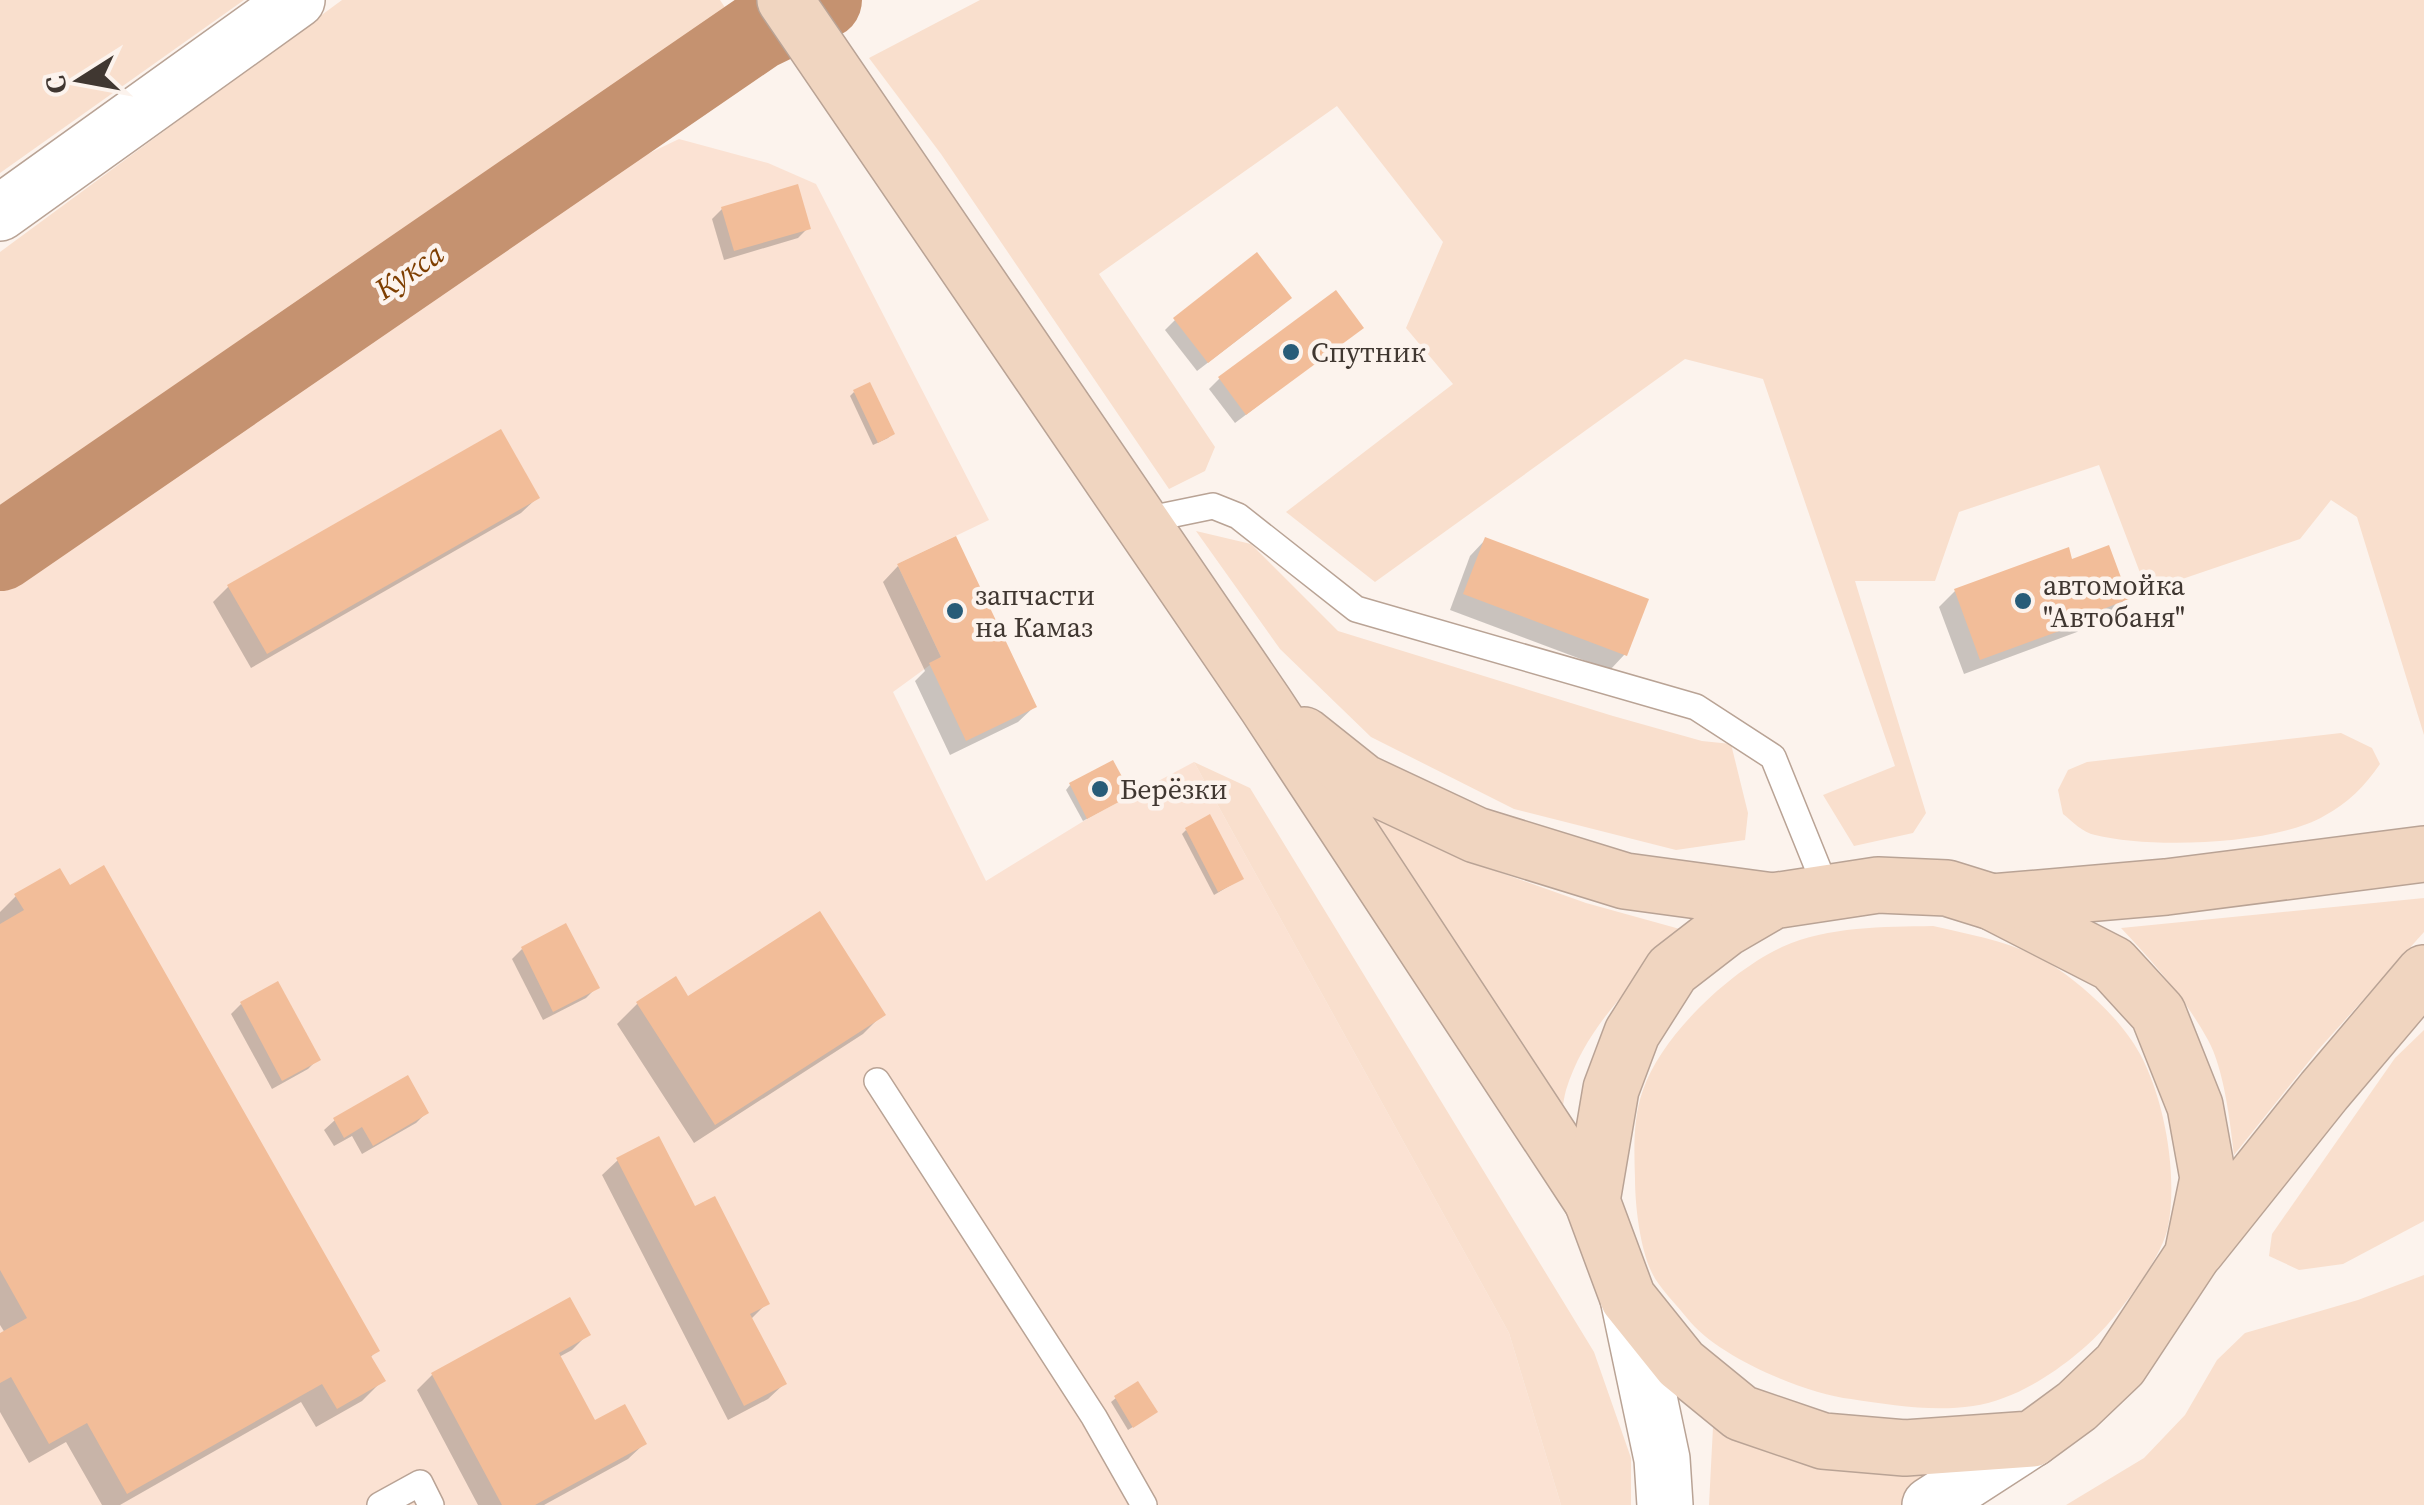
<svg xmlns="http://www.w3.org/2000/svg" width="2424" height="1505" viewBox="0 0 2424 1505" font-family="'Source Serif 4',serif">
  <rect width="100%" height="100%" fill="#fcf3ed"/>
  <polygon fill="#fbe2d3" points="679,139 768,163 816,184 989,520 897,564 941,657 893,692 986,881 1087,819 1194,762 1509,1333 1561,1505 0,1505 0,567 100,497 633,161"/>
  <g fill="#f9dfcd">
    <polygon points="0,0 244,0 0,173"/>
    <polygon points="342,0 720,0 734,21 650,91 0,515 0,252"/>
    <polygon points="980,0 2424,0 2424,735 2357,517 2331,500 2300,539 2147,591 2099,465 1959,512 1935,581 1855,581 1926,813 1913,833 1854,846 1823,795 1895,766 1763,379 1685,359 1375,582 1286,512 1453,384 1406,328 1443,242 1337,106 1099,274 1215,447 1205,471 1169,489 941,154 869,58"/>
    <polygon points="1196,531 1251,544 1338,631 1613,716 1702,741 1731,744 1748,813 1745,840 1676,850 1514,809 1371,737 1280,649"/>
    <path d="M2341,733l31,15 8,16c-15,22 -32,39 -56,52 -50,29 -173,33 -229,19 -12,-2 -23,-14 -32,-21l-5,-24 10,-20 19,-8z"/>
    <polygon points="1194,762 1250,788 1594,1352 1631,1458 1631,1505 1561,1505 1509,1333"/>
    <path d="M1342,799l134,65 110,39 101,28c-48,45 -101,94 -121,159 -4,14 -4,31 -5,46z"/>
    <path d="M2424,898v34l-106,118 -84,105c-4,-34 -10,-86 -26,-115 -23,-42 -55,-78 -87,-112z"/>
    <path d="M1933,926c39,9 81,16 116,37 33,21 72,56 91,91 25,46 38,122 28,173 -6,28 -36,68 -54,90 -32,39 -90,82 -141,89 -40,6 -83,-1 -122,-7 -47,-6 -134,-42 -164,-81 -11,-14 -27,-29 -35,-45 -12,-25 -17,-67 -17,-95 -1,-28 -2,-61 8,-88 19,-55 87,-119 139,-143 47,-21 101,-20 151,-21z"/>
    <polygon points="2424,1030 2424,1221 2343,1264 2299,1270 2269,1256 2272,1234 2395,1058"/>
    <polygon points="2424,1275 2424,1505 2066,1505 2144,1458 2185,1415 2217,1360 2245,1333 2358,1300"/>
    <polygon points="1713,1427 1784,1447 1961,1476 1916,1505 1709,1505"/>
  </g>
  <g fill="#0003">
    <polygon points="722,209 808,228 798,238 724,260 712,219"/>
    <polygon points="1279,308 1197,371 1165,330 1175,320"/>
    <polygon points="1361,328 1235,423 1209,389 1220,378"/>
    <polygon points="854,392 892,434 888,438 873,445 850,396"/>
    <polygon points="537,498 521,513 251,668 213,602 228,587"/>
    <polygon points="1485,540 1625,654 1610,670 1450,610 1470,556"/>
    <polygon points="2071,562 2126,598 2116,608 2091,618 2077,632 1964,674 1939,607 1955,591"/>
    <polygon points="898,566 1034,707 1018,722 950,755 915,681 925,671 883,582"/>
    <polygon points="1070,785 1129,795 1083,821 1066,790"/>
    <polygon points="1186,830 1241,879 1214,895 1182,834"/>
    <polygon points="16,896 377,1350 370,1358 383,1380 362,1401 316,1427 301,1402 120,1505 102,1505 66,1442 29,1463 0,1412 0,1336 5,1333 0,1325 0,912"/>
    <polygon points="522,949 597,987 586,998 543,1020 512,959"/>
    <polygon points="675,980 688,999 883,1014 863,1034 694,1143 617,1024 637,1004"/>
    <polygon points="241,1004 318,1059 308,1069 272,1089 231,1014"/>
    <polygon points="426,1113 416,1123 362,1154 352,1136 334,1146 324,1130 335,1120"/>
    <polygon points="618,1160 767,1303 750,1320 784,1384 768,1399 728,1420 602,1175"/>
    <polygon points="588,1334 572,1350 559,1357 594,1424 644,1444 628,1459 544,1505 478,1505 417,1390 432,1375"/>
    <polygon points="1116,1398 1150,1416 1128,1430 1111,1402"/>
  </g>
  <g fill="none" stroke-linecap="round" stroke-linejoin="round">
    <polyline stroke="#c59270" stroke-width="78" points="0,552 757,32 823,0"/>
  </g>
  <g fill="#f2bd99">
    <polygon points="798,184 811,229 734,251 721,207"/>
    <polygon points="1257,252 1292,298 1208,363 1173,318"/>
    <polygon points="1336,290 1364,328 1246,415 1218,377"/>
    <polygon points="870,382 895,434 878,443 853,390"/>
    <polygon points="501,429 540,498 267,654 227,585"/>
    <polygon points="956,536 1037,707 966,741 929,663 941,657 897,564"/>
    <polygon points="1485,537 1649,599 1627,656 1463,594"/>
    <polygon points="2109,545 2129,599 2093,613 2095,618 1980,660 1954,589 2069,547 2072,559"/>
    <polygon points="1113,760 1132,795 1087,819 1069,783"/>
    <polygon points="1210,814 1244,879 1218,892 1185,828"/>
    <polygon points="104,865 380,1351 371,1356 386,1381 337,1409 322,1384 127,1494 87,1423 49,1444 11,1377 0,1383 0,1333 27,1318 0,1270 0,924 24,910 14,894 60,868 70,885"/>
    <polygon points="820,911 886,1015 715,1125 636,1002 676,976 688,996"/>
    <polygon points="566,923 600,988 553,1012 521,947"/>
    <polygon points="278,981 321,1060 282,1081 240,1002"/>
    <polygon points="408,1075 429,1113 373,1146 362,1127 344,1138 333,1118"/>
    <polygon points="659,1136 695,1206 715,1196 770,1304 750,1314 787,1384 744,1406 616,1158"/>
    <polygon points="570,1297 591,1335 559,1353 595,1420 625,1404 647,1444 535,1505 502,1505 431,1373"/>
    <polygon points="1138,1381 1158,1412 1133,1428 1114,1396"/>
  </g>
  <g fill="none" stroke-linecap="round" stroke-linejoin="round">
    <defs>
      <g id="service">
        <polyline points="1140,521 1213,506 1238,516 1356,609 1696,707 1773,757 1828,893"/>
        <polyline points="877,1081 1094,1417 1144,1505"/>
        <polyline points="380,1505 420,1483 431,1505"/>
      </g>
      <g id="tertiary">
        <polyline points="0,213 297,0"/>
        <polyline points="1628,1298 1662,1459 1665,1505"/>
        <polyline points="1930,1505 2032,1439"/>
      </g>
      <g id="secondary">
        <polyline points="785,0 1266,705 1592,1201"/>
        <polyline points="1304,735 1363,782 1476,835 1625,881 1773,901"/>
        <polygon points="1878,885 1947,888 1992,902 2113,964 2158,1013 2195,1106 2208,1178 2192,1256 2120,1365 2077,1406 2032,1439 1905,1448 1823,1441 1741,1413 1681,1364 1628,1298 1592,1201 1611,1089 1632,1033 1672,970 1725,929 1773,901"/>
        <polyline points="1992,902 2166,887 2424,854"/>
        <polyline points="2197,1250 2324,1091 2424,973"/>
      </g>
    </defs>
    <use href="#service" stroke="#b9a395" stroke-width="28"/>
    <use href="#tertiary" stroke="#b9a395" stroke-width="58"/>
    <use href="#secondary" stroke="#b9a395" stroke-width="58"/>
    <use href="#service" stroke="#fff" stroke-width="25"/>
    <use href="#tertiary" stroke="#fff" stroke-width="55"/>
    <use href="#secondary" stroke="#f0d5c0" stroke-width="55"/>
  </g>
  <g fill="#285c78" stroke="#fcf3ed" stroke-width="4">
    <circle cx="1291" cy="352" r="10"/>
    <circle cx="2023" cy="601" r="10"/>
    <circle cx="955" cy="611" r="10"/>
    <circle cx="1100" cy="789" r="10"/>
  </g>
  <g text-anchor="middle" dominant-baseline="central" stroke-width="9" stroke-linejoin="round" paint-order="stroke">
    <g font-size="28" fill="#403731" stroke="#fcf3ed" text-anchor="start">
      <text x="1311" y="352">Спутник</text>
      <text x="2043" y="585">автомойка<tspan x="2043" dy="32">"Автобаня"</tspan></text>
      <text x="975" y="595">запчасти<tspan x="975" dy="32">на Камаз</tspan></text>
      <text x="1120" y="789">Берёзки</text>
    </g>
    <g font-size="30" font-style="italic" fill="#7e3e00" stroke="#fcf3ed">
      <text transform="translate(409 271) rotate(-34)">Кукса</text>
    </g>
  </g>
  <g transform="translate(80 80) rotate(259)" stroke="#fcf3ed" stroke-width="8" paint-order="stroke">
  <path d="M0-8L18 38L0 25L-18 38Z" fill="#403731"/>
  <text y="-15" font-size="28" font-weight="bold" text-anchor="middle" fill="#403731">С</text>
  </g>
</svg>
